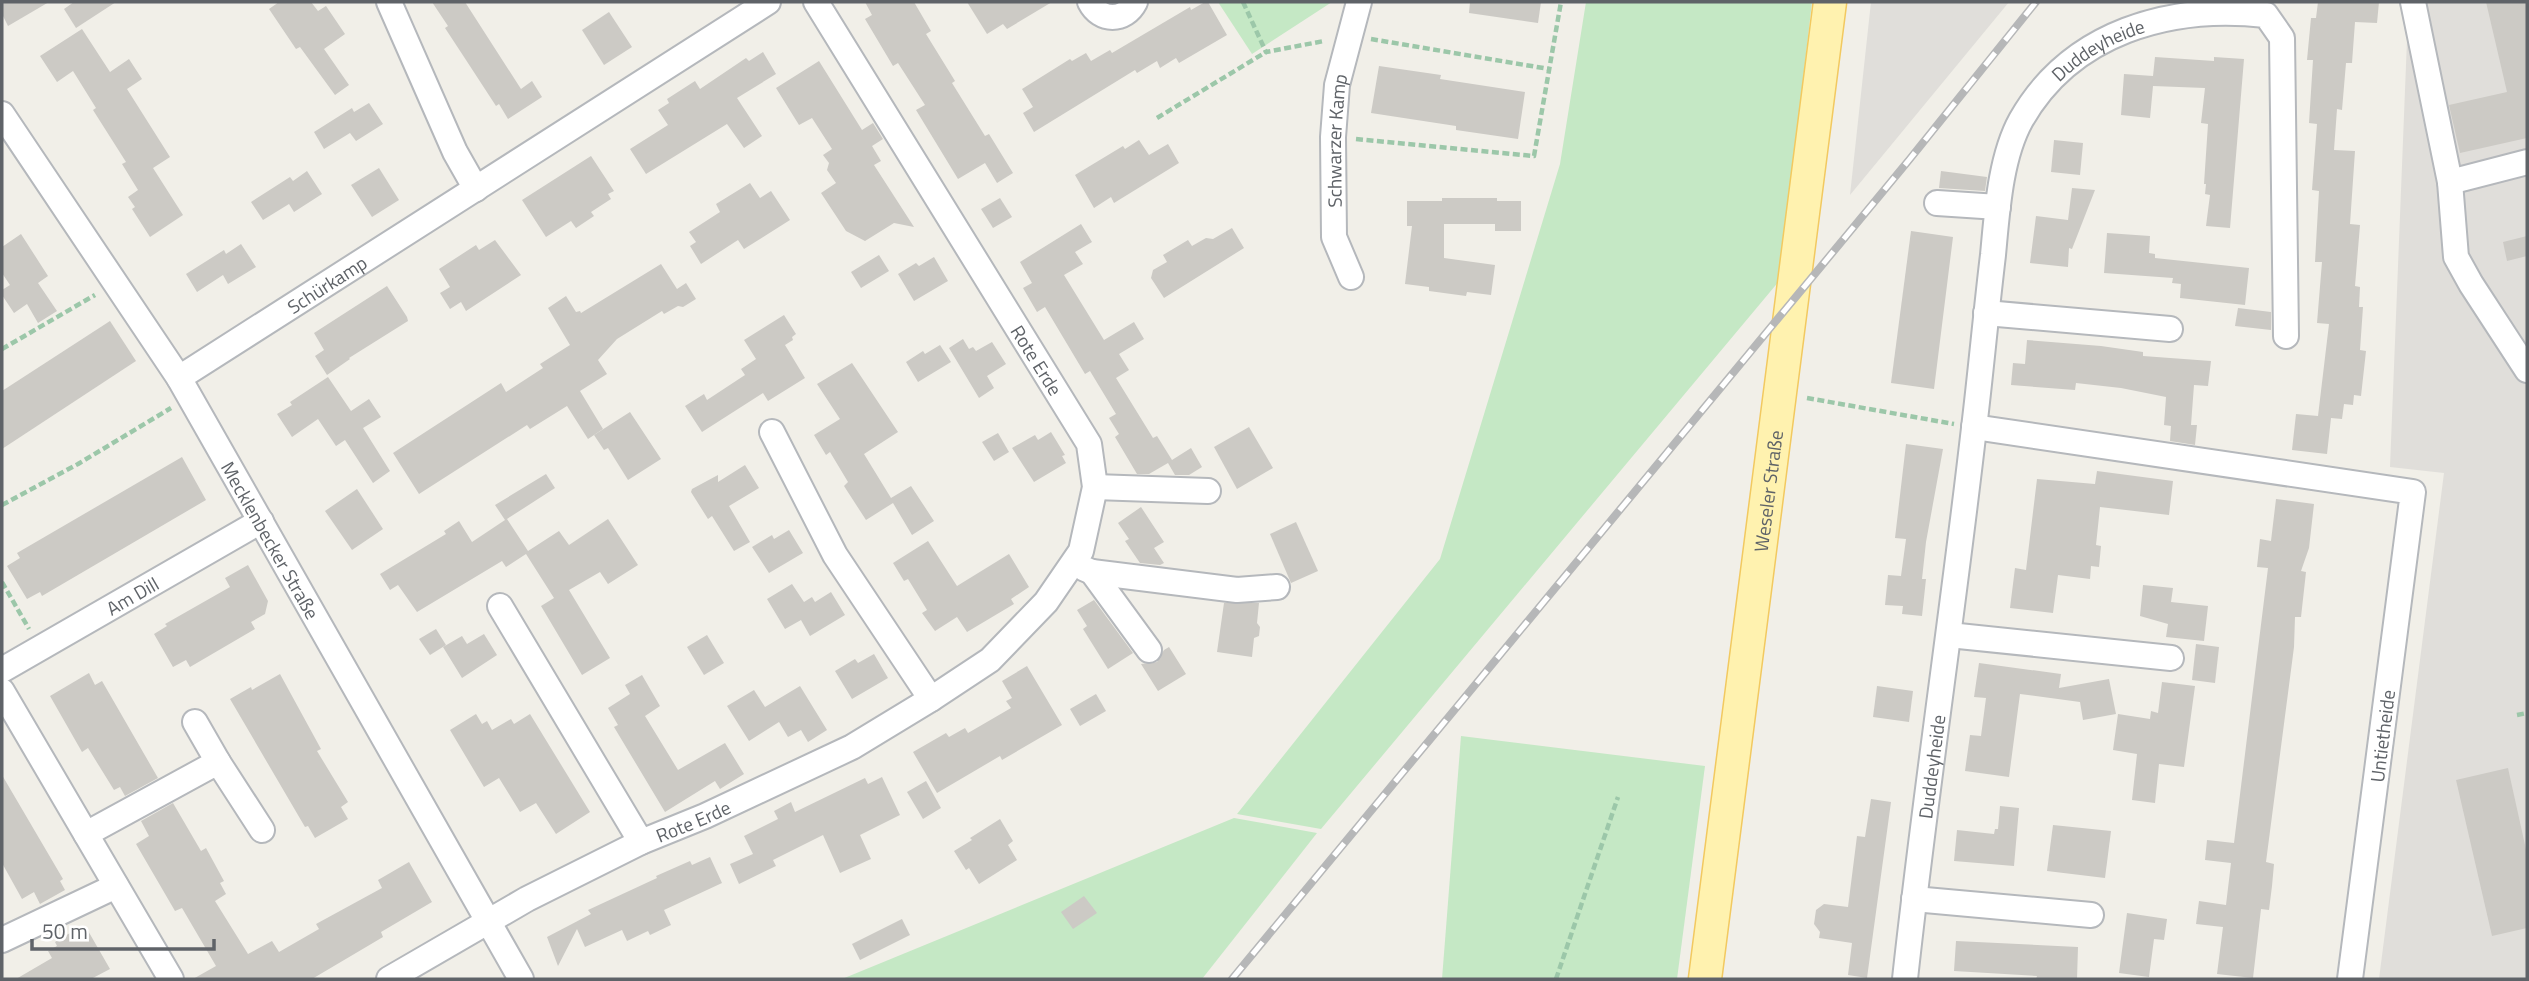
<svg xmlns="http://www.w3.org/2000/svg" width="2529" height="981" viewBox="0 0 2529 981" font-family="'Titillium Web',sans-serif">
  <rect width="100%" height="100%" fill="#f1efe8"/>
  <g fill="#e0deda">
    <polygon points="1871,2 2009,2 1850,195"/>
    <polygon points="2399,2 2527,2 2527,979 2379,979 2444,473 2390,467 2407,40"/>
  </g>
  <g fill="#c5e8c5">
    <polygon points="1218,2 1332,2 1252,54"/>
    <polygon points="1586,2 1812,2 1780,280 1321,829 1237,814 1440,559 1560,164"/>
    <polygon points="1461,736 1705,766 1677,979 1442,979"/>
    <polygon points="1234,818 1317,833 1202,979 842,979"/>
  </g>
  <g fill="#cccac5">
    <polygon points="2,2 49,2 8,26 2,14"/>
    <polygon points="74,2 116,2 76,28 64,9"/>
    <polygon points="279,2 311,2 318,11 326,6 345,34 324,49 349,85 335,95 300,47 296,49 269,9"/>
    <polygon points="432,2 465,2 521,89 532,81 542,97 508,119 499,104 496,106 466,60 445,28 448,26"/>
    <polygon points="865,2 914,2 931,31 926,34 955,81 952,83 985,136 989,134 1013,173 997,183 985,163 958,179 916,110 925,105 898,63 893,66 865,19 872,15"/>
    <polygon points="967,2 1052,2 1007,29 1003,24 987,34"/>
    <polygon points="1205,2 1208,2 1227,35 1179,63 1176,58 1160,68 1157,61 1137,73 1135,70 1034,132 1023,113 1033,107 1022,89 1070,59 1072,61 1086,53 1091,61 1110,50 1112,53 1190,7 1191,10"/>
    <polygon points="1470,2 1541,2 1538,23 1469,13"/>
    <polygon points="2318,2 2379,2 2377,23 2355,22 2352,63 2346,63 2342,110 2337,109 2334,150 2355,151 2350,224 2360,225 2355,286 2360,287 2359,307 2363,307 2360,350 2366,351 2361,396 2354,395 2353,405 2344,404 2342,419 2331,418 2327,454 2292,450 2296,414 2318,416 2329,324 2317,323 2322,262 2315,262 2319,191 2312,190 2317,124 2309,123 2313,60 2307,60 2311,18 2316,18"/>
    <polygon points="2486,2 2527,2 2527,138 2460,153 2449,105 2507,92"/>
    <polygon points="609,12 632,47 604,65 582,30"/>
    <polygon points="82,29 110,72 129,59 142,79 127,89 170,157 153,168 183,215 150,237 132,209 135,207 128,197 138,190 122,164 126,162 93,110 96,108 73,71 57,82 40,56"/>
    <polygon points="763,52 776,74 737,98 762,136 744,148 727,124 646,174 630,149 668,125 658,110 669,103 667,99 695,81 700,89 746,58 749,61"/>
    <polygon points="2155,57 2214,61 2214,57 2244,59 2230,228 2206,226 2210,195 2205,194 2206,184 2204,184 2208,124 2201,123 2205,88 2153,86 2150,118 2121,115 2124,74 2153,76"/>
    <polygon points="819,61 862,130 873,123 883,139 872,146 881,161 874,165 914,227 894,223 865,241 846,231 821,193 836,183 827,170 829,163 823,155 832,149 812,118 799,125 776,88"/>
    <polygon points="1379,66 1441,75 1440,79 1525,92 1518,139 1456,130 1456,126 1371,113"/>
    <polygon points="369,103 383,124 356,141 350,133 324,149 314,132 352,108 354,112"/>
    <polygon points="1139,140 1149,155 1168,144 1179,163 1114,203 1111,197 1094,208 1075,175 1123,146 1125,149"/>
    <polygon points="2054,140 2083,143 2080,175 2051,172"/>
    <polygon points="591,156 614,191 608,194 611,199 591,212 594,216 576,228 571,221 546,237 522,200"/>
    <polygon points="379,168 399,200 372,217 351,185"/>
    <polygon points="307,171 322,194 294,212 289,204 263,220 251,202 290,177 293,181"/>
    <polygon points="1941,171 1987,177 1985,191 1939,188"/>
    <polygon points="750,183 760,198 771,191 790,220 744,249 738,240 701,264 690,246 696,242 689,232 720,212 716,204"/>
    <polygon points="2072,188 2095,190 2072,249 2069,248 2068,267 2030,263 2036,216 2068,220"/>
    <polygon points="1000,198 1012,217 993,228 981,209"/>
    <polygon points="1442,198 1497,198 1497,201 1521,201 1521,231 1495,231 1495,224 1444,224 1444,258 1495,265 1491,295 1467,292 1466,296 1429,291 1429,287 1405,284 1412,226 1407,226 1407,201 1442,201"/>
    <polygon points="1081,224 1092,242 1075,252 1083,264 1064,275 1104,340 1134,322 1144,339 1119,354 1129,370 1116,378 1153,438 1157,436 1172,460 1191,448 1202,467 1189,475 1175,475 1168,463 1149,474 1137,474 1115,437 1119,434 1109,418 1116,414 1090,371 1085,374 1045,307 1037,312 1023,288 1032,283 1020,262"/>
    <polygon points="1232,228 1244,248 1164,298 1151,278 1153,270 1167,262 1163,255 1188,240 1192,246 1206,238 1213,239"/>
    <polygon points="1911,231 1953,237 1934,389 1891,383"/>
    <polygon points="2107,233 2150,236 2149,253 2155,254 2155,258 2249,268 2245,305 2180,298 2181,284 2172,283 2173,278 2104,273"/>
    <polygon points="21,234 48,276 38,283 57,311 38,323 27,304 14,313 2,295 2,290 10,285 2,273 2,247"/>
    <polygon points="2527,236 2527,256 2507,261 2503,242"/>
    <polygon points="495,240 521,275 466,311 461,302 450,309 440,293 450,287 439,269 476,245 479,250"/>
    <polygon points="241,244 256,267 228,284 223,275 197,292 186,274 224,250 226,254"/>
    <polygon points="879,255 889,271 861,288 851,272"/>
    <polygon points="934,257 948,281 914,301 898,274 916,263 919,266"/>
    <polygon points="661,264 677,289 686,283 696,299 683,307 678,306 664,314 662,311 617,339 598,360 607,374 580,391 603,429 588,439 567,406 530,429 527,425 419,494 393,453 501,383 506,392 543,368 540,364 570,345 548,308 566,296 576,312 580,311 581,313"/>
    <polygon points="387,286 407,317 408,321 349,358 350,359 327,375 315,356 324,350 314,333"/>
    <polygon points="2238,308 2271,312 2271,330 2235,326"/>
    <polygon points="784,315 796,334 792,337 793,340 785,345 805,378 768,401 763,393 702,432 685,406 704,394 707,400 745,375 741,369 756,359 744,340"/>
    <polygon points="110,321 136,361 2,449 2,391"/>
    <polygon points="963,339 969,349 973,347 976,351 992,342 1006,364 987,376 994,388 979,398 949,348"/>
    <polygon points="2027,340 2101,346 2143,352 2143,356 2211,361 2208,386 2194,385 2191,425 2197,425 2195,445 2170,441 2171,426 2164,425 2166,397 2121,388 2076,383 2075,390 2011,385 2013,363 2025,364"/>
    <polygon points="940,345 951,362 918,382 906,362 923,351 925,354"/>
    <polygon points="852,363 898,432 864,454 891,498 911,486 934,521 912,535 893,503 866,520 844,486 848,482 830,452 826,455 814,435 840,419 817,384"/>
    <polygon points="328,377 351,411 369,399 381,417 363,428 390,471 373,483 345,440 336,446 318,419 292,437 277,414 292,405 290,402"/>
    <polygon points="630,412 661,459 628,480 608,448 604,450 594,435"/>
    <polygon points="1249,427 1273,468 1237,489 1214,447"/>
    <polygon points="1051,432 1065,455 1062,456 1066,463 1034,482 1012,448 1035,435 1038,440"/>
    <polygon points="998,433 1009,452 994,461 982,442"/>
    <polygon points="1906,444 1943,449 1926,542 1922,579 1926,579 1922,616 1902,614 1903,606 1885,605 1888,575 1901,576 1906,539 1895,538"/>
    <polygon points="182,457 206,500 42,596 40,592 27,599 7,566 20,558 17,553"/>
    <polygon points="745,465 759,488 729,506 750,542 734,551 712,516 708,519 691,492 692,489 718,475 718,482"/>
    <polygon points="2097,471 2173,481 2169,515 2100,507 2096,545 2101,546 2099,567 2091,566 2090,579 2058,575 2053,613 2010,608 2015,568 2026,570 2037,479 2095,484"/>
    <polygon points="546,474 555,488 507,519 528,551 559,531 569,545 608,519 638,565 608,584 600,572 569,590 610,658 582,675 541,606 554,598 526,554 506,567 502,561 417,612 398,585 390,590 380,574 446,534 444,531 459,521 472,542 505,520 495,505"/>
    <polygon points="357,489 383,529 352,550 325,511"/>
    <polygon points="2276,499 2314,504 2309,548 2301,571 2306,572 2301,617 2295,617 2294,647 2266,862 2274,864 2272,886 2269,910 2261,909 2253,978 2217,974 2223,927 2196,924 2199,901 2226,905 2231,863 2205,860 2207,840 2234,843 2268,568 2257,567 2260,539 2271,541"/>
    <polygon points="1141,507 1164,542 1154,548 1164,563 1160,565 1140,563 1125,541 1129,539 1118,523"/>
    <polygon points="1296,522 1318,571 1291,583 1270,534"/>
    <polygon points="789,530 803,553 769,573 752,547 772,535 774,539"/>
    <polygon points="928,541 957,586 1009,554 1029,587 1011,599 1014,604 967,632 957,617 935,631 922,613 927,610 908,579 904,581 893,563"/>
    <polygon points="248,565 268,601 265,614 251,622 255,629 190,667 186,660 173,667 154,634 167,626 165,624 230,587 225,578"/>
    <polygon points="792,584 804,602 812,597 815,602 831,592 845,615 810,636 801,620 785,629 767,599"/>
    <polygon points="2143,585 2173,588 2171,602 2208,606 2204,641 2166,637 2168,624 2140,616"/>
    <polygon points="1094,600 1133,653 1108,669 1083,629 1087,626 1077,610"/>
    <polygon points="1224,603 1259,603 1257,623 1260,627 1259,636 1254,638 1252,657 1217,652"/>
    <polygon points="436,629 446,645 430,655 419,639"/>
    <polygon points="484,634 497,655 462,678 443,647 462,636 467,644"/>
    <polygon points="707,635 724,663 704,675 687,647"/>
    <polygon points="2196,644 2219,647 2215,683 2192,680"/>
    <polygon points="1169,647 1186,674 1158,691 1141,664 1157,662 1164,650"/>
    <polygon points="874,654 888,678 852,699 835,671 855,659 858,663"/>
    <polygon points="1979,663 2061,674 2059,688 2109,679 2116,714 2083,720 2080,702 2020,694 2009,777 1965,771 1970,735 1981,736 1986,698 1974,697"/>
    <polygon points="1027,666 1062,725 1002,760 1000,756 937,793 913,752 946,733 949,737 965,728 968,733 1011,708 1006,701 1012,698 1002,681"/>
    <polygon points="89,673 95,685 102,681 158,778 125,796 120,787 114,790 88,748 82,752 50,696"/>
    <polygon points="280,674 321,749 317,751 348,802 341,807 348,819 315,838 308,826 305,827 230,699 251,687 252,690"/>
    <polygon points="642,675 660,706 645,716 678,770 725,743 744,774 720,789 715,781 665,812 614,727 618,725 608,708 630,694 625,685"/>
    <polygon points="2162,682 2195,686 2184,767 2159,764 2155,803 2132,800 2137,754 2113,750 2118,714 2150,719 2151,711 2158,713"/>
    <polygon points="800,686 827,730 808,742 801,730 788,737 779,722 749,741 727,706 754,690 765,707"/>
    <polygon points="1877,686 1913,691 1909,722 1873,717"/>
    <polygon points="1096,694 1106,711 1080,726 1070,709"/>
    <polygon points="476,714 482,724 487,721 492,730 511,719 514,724 530,714 590,812 556,834 536,803 520,812 499,778 484,787 450,730"/>
    <polygon points="2508,768 2527,854 2527,928 2492,936 2456,780"/>
    <polygon points="2,775 63,879 60,881 65,890 40,904 34,892 22,899 2,863"/>
    <polygon points="882,777 900,815 860,835 871,859 840,873 823,835 773,860 776,866 739,884 730,864 753,854 744,836 778,819 774,811 791,802 795,812 865,778 868,784"/>
    <polygon points="926,781 941,808 923,819 907,792"/>
    <polygon points="1871,799 1891,802 1867,978 1848,975 1852,943 1819,938 1820,932 1814,924 1816,910 1824,904 1848,907 1857,836 1865,837"/>
    <polygon points="173,803 201,851 206,848 224,881 220,883 226,894 215,901 248,954 272,941 279,952 319,929 316,924 382,888 378,880 409,862 432,902 381,932 383,937 312,979 193,979 216,966 182,908 175,911 136,844 149,836 141,821"/>
    <polygon points="2000,806 2019,808 2014,866 1954,861 1957,830 1994,834 1995,829 1998,829"/>
    <polygon points="1000,819 1013,841 1008,845 1017,860 979,884 969,868 966,870 954,851 972,840 970,838"/>
    <polygon points="2053,825 2111,831 2105,878 2047,871"/>
    <polygon points="710,857 722,883 664,910 671,925 650,935 648,931 627,941 622,930 585,947 577,929 558,966 547,937 591,914 588,910 657,878 656,876 690,861 692,865"/>
    <polygon points="1084,896 1097,913 1073,929 1061,912"/>
    <polygon points="2127,913 2167,919 2164,940 2154,939 2149,977 2119,973"/>
    <polygon points="902,919 910,935 860,960 852,944"/>
    <polygon points="87,929 110,969 91,979 16,979 52,958 48,951 57,946 55,942 75,930 78,934"/>
    <polygon points="1956,941 2078,947 2077,979 2036,979 2037,976 1954,971"/>
  </g>
  <g fill="none" stroke-linecap="round" stroke-linejoin="round">
    <defs>
      <g id="minor">
        <polyline points="389,2 455,152 476,189"/>
        <path d="M1090,2c10,20 35,20 45,0"/>
        <polyline points="2413,2 2450,182 2456,257 2471,284 2527,370"/>
        <path id="s1" d="M2,114l177,264 342,601"/>
        <polyline points="2450,182 2527,162"/>
        <polyline points="1937,203 1998,207"/>
        <path id="s2" d="M1351,277l-17,-40 -1,-100 4,-52 22,-83"/>
        <polyline points="1986,313 2170,329"/>
        <path id="s3" d="M179,378l589,-376"/>
        <polyline points="1974,427 2413,492 2350,979"/>
        <polyline points="772,432 835,555 931,699"/>
        <polyline points="1095,487 1208,491"/>
        <polyline points="1085,569 1092,572 1149,650"/>
        <polyline points="1092,572 1237,590 1277,587"/>
        <polyline points="500,606 641,842"/>
        <polyline points="1949,635 2171,658"/>
        <path id="s4" d="M2,670l259,-149"/>
        <polyline points="2,691 171,979"/>
        <polyline points="195,722 218,762"/>
        <polyline points="86,834 218,762 262,830"/>
        <polyline points="1914,899 2091,915"/>
        <polyline points="2,940 116,886"/>
        <path id="s5" d="M389,979l138,-80 114,-57 64,-26 147,-69 79,-48 59,-39 56,-58 35,-51 14,-64 -6,-43 -273,-442"/>
        <path id="s6" d="M1905,979c20,-184 48,-367 69,-551 7,-58 12,-115 19,-173 4,-42 7,-97 28,-135 50,-88 149,-116 245,-105l16,23 4,298"/>
      </g>
      <g id="major">
        <path id="s7" d="M1705,979l125,-977"/>
      </g>
    </defs>
    <use href="#minor" stroke="#b5b8bc" stroke-width="28"/>
    <use href="#major" stroke="#f2c960" stroke-width="35"/>
    <g stroke="#9cc7a9" stroke-width="4.5" stroke-dasharray="7 3.5" stroke-linecap="butt">
      <polyline points="1243,2 1266,52 1324,41"/>
      <polyline points="1371,39 1549,69"/>
      <polyline points="1157,118 1266,52"/>
      <polyline points="1356,139 1534,156 1561,2"/>
      <polyline points="2,349 95,295"/>
      <polyline points="1807,398 1954,424"/>
      <polyline points="2,505 78,464 171,408"/>
      <polyline points="2,582 29,629"/>
      <polyline points="2517,715 2527,713"/>
      <polyline points="1556,979 1618,797"/>
    </g>
    <use href="#minor" stroke="#fff" stroke-width="24"/>
    <use href="#major" stroke="#fff2af" stroke-width="32"/>
    <defs>
      <polyline id="rail" points="1232,979 1909,160 2036,2"/>
    </defs>
    <use href="#rail" stroke="#b6b7b8" stroke-width="8"/>
    <use href="#rail" stroke="#fff" stroke-width="5" stroke-dasharray="16" stroke-linecap="butt"/>
  </g>
  <g text-anchor="middle" dominant-baseline="central" stroke-width="7" stroke-linejoin="round" paint-order="stroke">
    <g font-size="19" fill="#5f6368" stroke="#fff">
      <text stroke="none"><textPath href="#s6" startOffset="975">Duddeyheide</textPath></text>
      <text stroke="none"><textPath href="#s2" startOffset="140">Schwarzer Kamp</textPath></text>
      <text stroke="none"><textPath href="#s3" startOffset="175">Schürkamp</textPath></text>
      <text transform="translate(1037 360) rotate(58)">Rote Erde</text>
      <text stroke="none"><textPath href="#s7" startOffset="492">Weseler Straße</textPath></text>
      <text stroke="none"><textPath href="#s1" startOffset="504">Mecklenbecker Straße</textPath></text>
      <text stroke="none"><textPath href="#s4" startOffset="150">Am Dill</textPath></text>
      <text transform="translate(2382 736) rotate(-83)">Untietheide</text>
      <text stroke="none"><textPath href="#s6" startOffset="214">Duddeyheide</textPath></text>
      <text stroke="none"><textPath href="#s5" startOffset="343">Rote Erde</textPath></text>
    </g>
  </g>
  <rect width="2529" height="981" fill="none" stroke="#5f6368" stroke-width="7"/>
  <path d="M32 939v10h182v-10" fill="none" stroke="#5f6368" stroke-width="3.5"/>
  <text x="42" y="939" font-size="21" fill="#5f6368" stroke="#ffffff" stroke-width="5" paint-order="stroke">50 m</text>
</svg>
